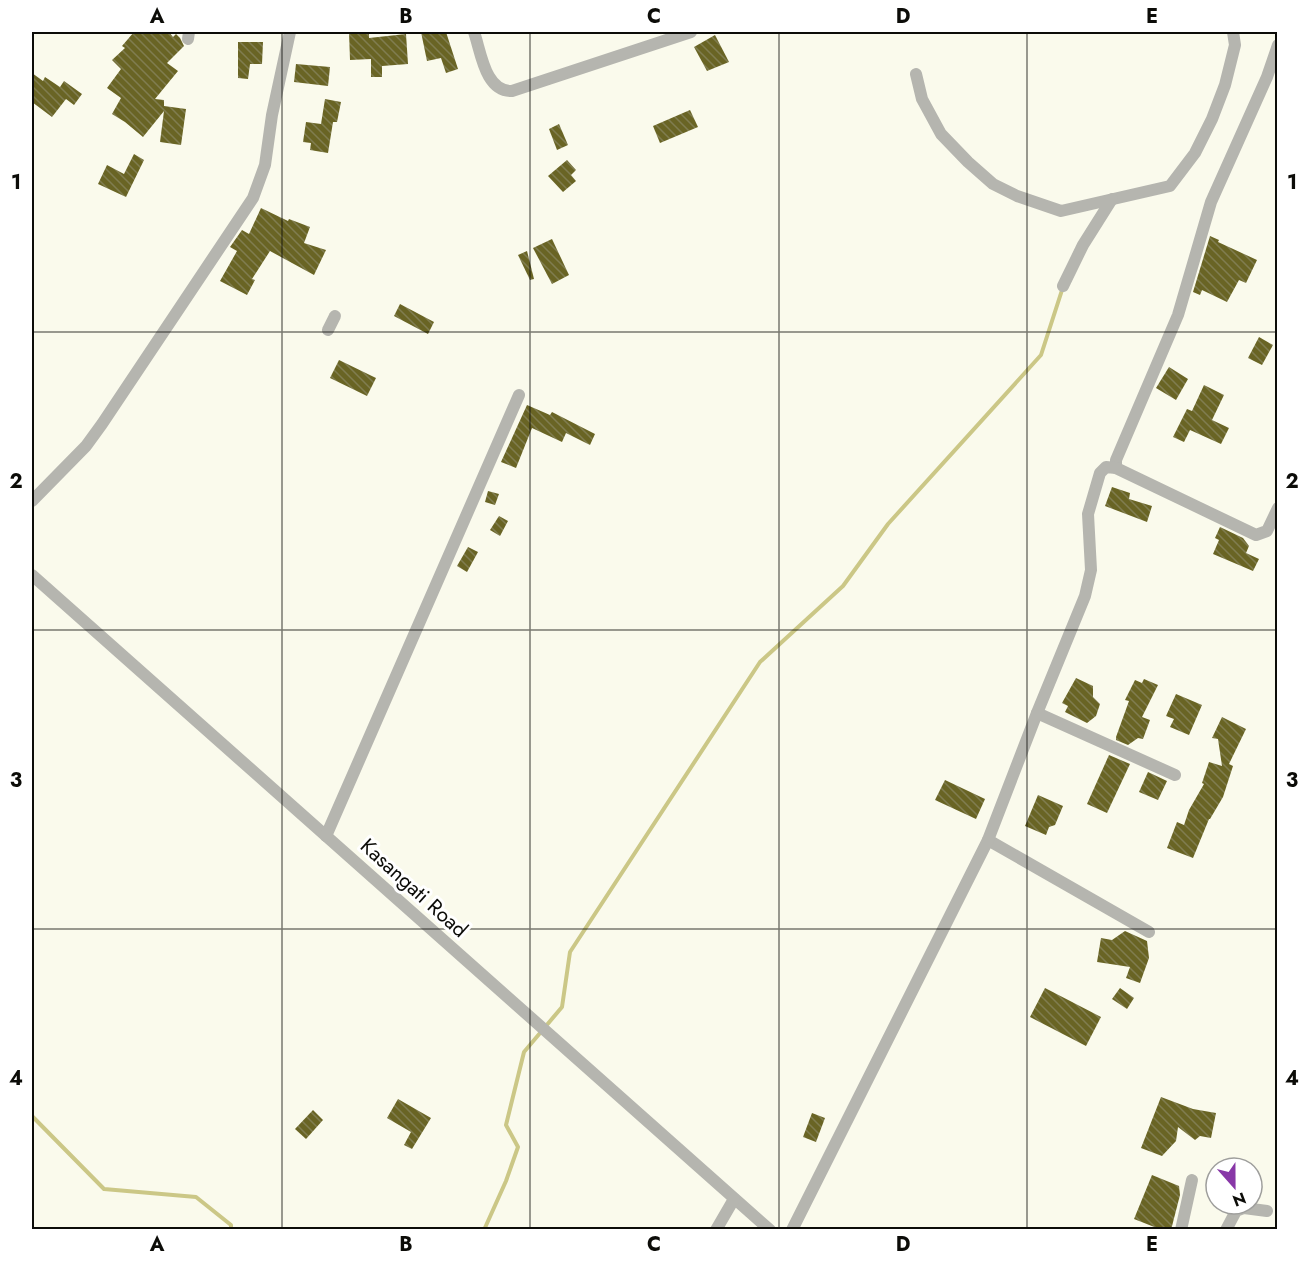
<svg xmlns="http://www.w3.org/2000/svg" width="1309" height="1261" viewBox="0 0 1309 1261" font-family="Jost,sans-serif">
  <defs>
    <pattern id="building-back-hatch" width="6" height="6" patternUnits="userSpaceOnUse" patternTransform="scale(1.5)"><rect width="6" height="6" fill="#696424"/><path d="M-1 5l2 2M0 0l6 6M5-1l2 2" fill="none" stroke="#807d50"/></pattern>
  </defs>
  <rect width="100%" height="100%" fill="#fafaec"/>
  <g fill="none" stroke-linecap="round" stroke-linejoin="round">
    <g stroke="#cbc786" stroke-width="4">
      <polyline points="32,1116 104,1189 196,1197 231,1225 231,1230"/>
      <polyline points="484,1230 506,1181 518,1147 506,1125 524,1052 562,1007 570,952 760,662 843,586 888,524 1041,355 1063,287"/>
    </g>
  </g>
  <g fill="url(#building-back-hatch)">
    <polygon points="134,32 169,32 173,37 176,34 180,38 184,46 167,63 178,71 155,99 164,100 164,106 186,109 181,145 160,142 164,111 143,137 125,122 112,114 121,98 107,88 121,69 112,60 125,48 122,46"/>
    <polygon points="349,32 369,32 369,38 406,34 408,64 382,66 382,77 371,77 371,59 350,60"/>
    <polygon points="421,32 446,32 458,69 446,73 441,58 427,61"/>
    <polygon points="715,35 729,62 707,71 694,47"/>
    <polygon points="238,42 263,42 262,64 250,64 248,79 238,78"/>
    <polygon points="296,64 330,67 328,86 294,82"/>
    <polygon points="32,73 43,81 45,77 60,87 64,81 82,94 74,105 66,99 52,117 32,102"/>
    <polygon points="325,99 341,102 337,122 333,122 328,153 310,150 311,143 303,142 306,122 321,124"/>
    <polygon points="690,110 698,127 660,143 653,126"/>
    <polygon points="559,124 568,145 557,150 549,129"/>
    <polygon points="134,154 144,160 126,197 98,184 107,165 124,174"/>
    <polygon points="567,160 576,170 571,175 576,181 563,192 548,176"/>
    <polygon points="261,208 288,221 289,219 310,227 304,243 326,250 314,275 270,251 252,279 255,280 247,295 220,281 237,251 230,247 242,230 249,234"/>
    <polygon points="1210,236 1219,240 1218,242 1257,260 1246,283 1239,280 1227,302 1202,290 1200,295 1193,292"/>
    <polygon points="552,239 569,275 552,284 533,248"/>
    <polygon points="527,251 534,279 530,280 518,255"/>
    <polygon points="400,304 434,322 428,334 394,316"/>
    <polygon points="1259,337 1273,345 1262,365 1248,358"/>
    <polygon points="339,360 376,378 367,396 330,378"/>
    <polygon points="1169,367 1188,379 1176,400 1156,388"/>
    <polygon points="1204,385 1224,395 1212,420 1229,428 1221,444 1190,430 1184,442 1173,437 1187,409 1192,411"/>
    <polygon points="527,405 550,415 552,412 595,434 590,445 566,433 562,442 532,428 516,468 501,462"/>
    <polygon points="1112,487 1130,493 1129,499 1152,506 1147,522 1105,506"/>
    <polygon points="488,491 499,494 495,505 485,502"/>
    <polygon points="499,516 508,521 500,536 490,530"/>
    <polygon points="1220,527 1243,538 1249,546 1246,553 1259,559 1253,571 1213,554 1219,540 1215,538"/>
    <polygon points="468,547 478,552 467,572 457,566"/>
    <polygon points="1076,678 1093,686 1093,697 1100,704 1096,716 1087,723 1065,712 1068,706 1062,703"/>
    <polygon points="1144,679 1158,685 1142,717 1150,720 1143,739 1138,738 1128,745 1116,740 1116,737 1129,701 1125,700 1135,680 1142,683"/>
    <polygon points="1176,694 1202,705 1189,735 1170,727 1174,719 1166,716"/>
    <polygon points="1222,717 1246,729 1229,764 1233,766 1223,797 1210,819 1209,819 1193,858 1167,848 1177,822 1184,825 1189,810 1204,784 1202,783 1209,762 1222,766 1218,739 1212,738"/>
    <polygon points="1109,755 1130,764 1107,813 1087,804"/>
    <polygon points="1148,772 1167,781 1158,800 1139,792"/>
    <polygon points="945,780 985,799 976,819 935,800"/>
    <polygon points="1038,795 1063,806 1055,825 1049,827 1046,835 1025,826"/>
    <polygon points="1125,931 1147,941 1149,958 1140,983 1126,978 1130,967 1097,962 1101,938 1112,940"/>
    <polygon points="1045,988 1101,1017 1086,1046 1030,1017"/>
    <polygon points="1120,988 1134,998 1127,1009 1112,999"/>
    <polygon points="1161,1097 1193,1109 1216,1113 1211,1138 1200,1136 1195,1140 1178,1127 1176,1141 1162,1156 1141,1148"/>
    <polygon points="398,1099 431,1118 412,1149 404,1145 411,1132 387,1118"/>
    <polygon points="313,1110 323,1120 306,1139 295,1129"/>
    <polygon points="812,1113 825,1118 816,1142 803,1137"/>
    <polygon points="1152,1175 1179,1186 1180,1195 1171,1230 1162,1230 1134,1219"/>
  </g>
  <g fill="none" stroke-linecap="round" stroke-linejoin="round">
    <g stroke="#b5b5af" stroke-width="12">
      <path d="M474,32c7,20 11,60 38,59l179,-59"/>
      <polyline points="188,39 189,32"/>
      <polyline points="916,74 922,99 941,134 968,162 993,184 1017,196 1061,211 1170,186 1195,153 1212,119 1225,85 1235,45 1233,32"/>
      <polyline points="1063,286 1083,245 1112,199"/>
      <polyline points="328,330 335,316"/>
      <polyline points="1116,468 1116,460 1178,315 1211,202 1267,77 1278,45"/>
      <polyline points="32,501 86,446 102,424 253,198 265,165 272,115 290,32"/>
      <polyline points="32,575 770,1230"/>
      <polyline points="1037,713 1175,775"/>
      <polyline points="326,836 519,395"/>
      <polyline points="988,840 1149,932"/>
      <polyline points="716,1230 734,1199"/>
      <polyline points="792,1230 988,840 1037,713 1085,596 1091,570 1088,514 1100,473 1106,467 1116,468 1256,535 1267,531 1278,508"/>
      <polyline points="1181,1230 1192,1180"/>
      <polyline points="1226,1230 1236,1211 1244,1208 1267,1211"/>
    </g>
  </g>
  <path fill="none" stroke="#0c0c08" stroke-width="1.5" stroke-opacity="0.55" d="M282,32v1198M530,32v1198M779,32v1198M1027,32v1198M32,332h1246M32,630h1246M32,929h1246"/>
  <g text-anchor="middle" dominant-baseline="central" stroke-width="6" stroke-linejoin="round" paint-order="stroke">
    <g font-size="21" fill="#0c0c08" stroke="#fff">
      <text transform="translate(414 888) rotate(42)">Kasangati Road</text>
    </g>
  </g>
  <rect width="1309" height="1261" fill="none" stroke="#ffffff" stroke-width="66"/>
  <g transform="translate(1234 1186) rotate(159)"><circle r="28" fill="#ffffff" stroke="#9e9e9c" stroke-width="1.5"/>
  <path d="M0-4.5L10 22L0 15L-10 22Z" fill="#8837a7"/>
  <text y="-9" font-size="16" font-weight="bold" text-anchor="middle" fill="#0c0c08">N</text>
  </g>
  <rect x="33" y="33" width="1243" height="1195" fill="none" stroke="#0c0c08" stroke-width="2"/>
  <g font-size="20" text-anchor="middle" font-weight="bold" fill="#0c0c08">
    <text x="157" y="23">A</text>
    <text x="406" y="23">B</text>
    <text x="654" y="23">C</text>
    <text x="903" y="23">D</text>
    <text x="1152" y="23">E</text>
    <text x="16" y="189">1</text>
    <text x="1292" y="189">1</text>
    <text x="16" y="488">2</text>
    <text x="1292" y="488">2</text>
    <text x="16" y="787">3</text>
    <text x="1292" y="787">3</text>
    <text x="16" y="1085">4</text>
    <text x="1292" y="1085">4</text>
    <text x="157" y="1251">A</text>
    <text x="406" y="1251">B</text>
    <text x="654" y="1251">C</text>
    <text x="903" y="1251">D</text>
    <text x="1152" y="1251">E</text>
  </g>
</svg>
